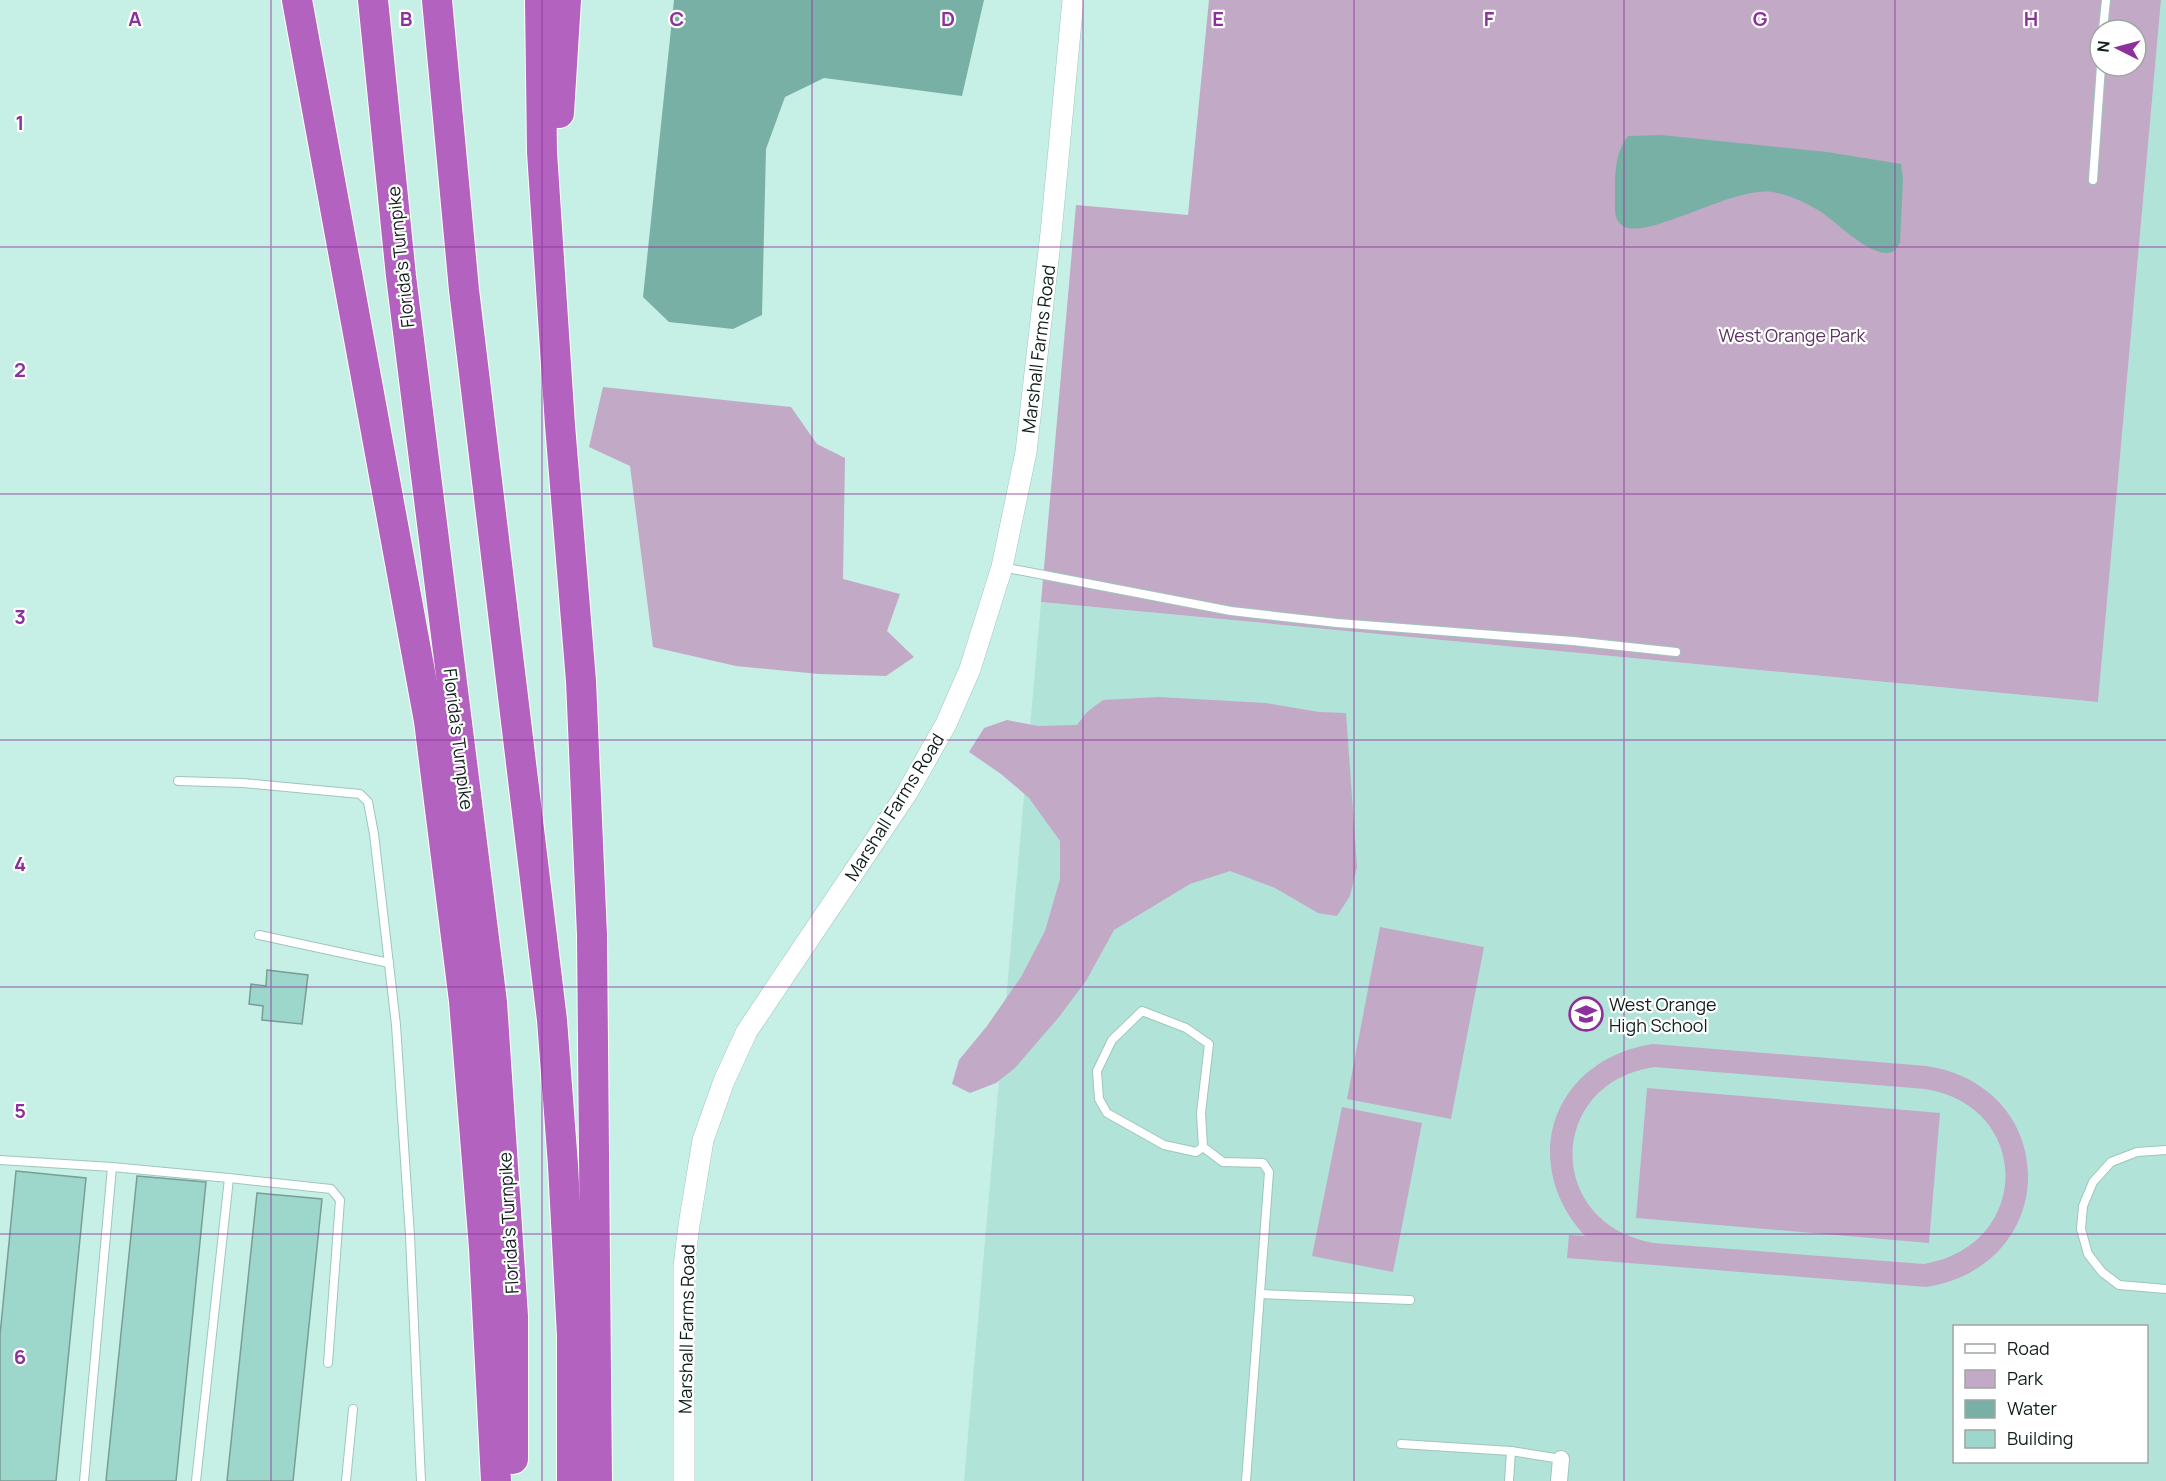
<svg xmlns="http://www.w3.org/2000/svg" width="2166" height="1481" viewBox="0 0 2166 1481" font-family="Manrope,sans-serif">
  <rect width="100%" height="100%" fill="#c6efe6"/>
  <path fill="#b2e3d8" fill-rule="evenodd" d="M2161,0h5v1481h-1202l77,-879 1057,100zM1954,1326h192v136h-192z"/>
  <g fill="#c2a9c6" fill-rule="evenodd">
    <path d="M1209,0h952l-63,702 -1057,-100 35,-397 112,10zM2100,30h36v36h-36z"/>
    <polygon points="603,387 791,407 817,444 845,458 843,579 900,594 887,631 914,657 886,676 819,674 736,666 653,647 630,466 589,447"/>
    <polygon points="1159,697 1266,703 1319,712 1346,713 1357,867 1350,896 1337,916 1318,913 1275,888 1230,871 1190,884 1114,930 1086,981 1059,1017 1015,1068 996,1083 970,1093 952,1084 959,1060 987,1026 1021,977 1045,931 1060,879 1060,841 1029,798 1001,774 969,752 984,728 1007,720 1038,726 1077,725 1087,712 1103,700"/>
    <polygon points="1380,927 1484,947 1451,1119 1347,1099"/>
    <path d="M1653,1044l274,22c136,22 134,200 -1,221l-359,-29 2,-23 16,1c-68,-74 -32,-177 68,-192zM1654,1067l271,22c108,17 107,157 -1,175l-271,-21c-109,-20 -106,-160 1,-176z"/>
    <polygon points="1647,1088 1940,1113 1929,1243 1636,1218"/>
    <polygon points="1342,1107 1422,1123 1393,1272 1312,1256"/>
  </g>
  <g fill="#79b0a5">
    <polygon points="674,0 984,0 962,96 824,78 785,97 766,149 762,315 733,329 669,322 643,297"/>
    <path d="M1661,135l166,17 74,12 2,15 -3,64c-3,5 -6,10 -13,10 -22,0 -51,-32 -69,-43 -15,-9 -29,-15 -46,-18 -39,-6 -125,49 -149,34 -10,-6 -8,-18 -8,-29 0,-21 -1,-43 13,-61z"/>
  </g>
  <g fill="#9dd6ca" stroke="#789e96" stroke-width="1.5">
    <polygon points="267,970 308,975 302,1024 262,1020 263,1006 249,1004 251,984 266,986"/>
    <polygon points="16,1171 86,1178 56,1481 0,1481 0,1335"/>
    <polygon points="137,1176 206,1182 176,1481 106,1481"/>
    <polygon points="257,1193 322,1199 293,1481 227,1481"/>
  </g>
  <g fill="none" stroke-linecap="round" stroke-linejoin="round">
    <defs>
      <g id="service">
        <polyline points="2103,30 2106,0"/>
        <polyline points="2093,180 2101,66"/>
        <polyline points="1002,567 1231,611 1337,623 1573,641 1676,652"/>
        <polyline points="178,781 243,783 360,794 368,802 374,834 396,1025 410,1236 421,1481"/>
        <polyline points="259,935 389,963"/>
        <polygon points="1142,1011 1186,1028 1209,1044 1201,1113 1203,1147 1196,1152 1164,1145 1107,1113 1099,1099 1097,1071 1112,1040"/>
        <polyline points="1203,1147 1223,1162 1263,1163 1269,1172 1246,1481"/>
        <polyline points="2166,1150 2137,1152 2111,1162 2093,1182 2083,1206 2081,1229 2088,1254 2102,1272 2119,1285 2166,1289"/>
        <polyline points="0,1160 112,1167 229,1178 196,1481"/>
        <polyline points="229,1178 331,1189 340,1200 328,1363"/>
        <polyline points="1260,1294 1410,1300"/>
        <polyline points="1401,1444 1511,1451 1561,1459"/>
        <polyline points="84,1481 112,1167"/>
        <polyline points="346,1481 353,1409"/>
        <polyline points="1509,1481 1511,1451"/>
      </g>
      <polyline id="minor" points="1559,1481 1561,1459"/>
      <polyline id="tertiary" points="684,1481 684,1266 689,1225 703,1140 724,1081 747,1031 907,793 946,724 970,669 1002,567 1026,452 1051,233 1073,0"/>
      <g id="motorway">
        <polyline points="297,0 429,721 464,1001 484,1248 496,1481"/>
        <polyline points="373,0 401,276 492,1002 513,1316 513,1459"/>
        <polyline points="437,0 464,290 552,1020 563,1165 572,1336 572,1481"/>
        <polyline points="540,0 542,152 560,425 581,681 592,935 597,1481"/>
        <polyline points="559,113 566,0"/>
      </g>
    </defs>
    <use href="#service" stroke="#9ec6bd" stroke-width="10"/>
    <use href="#minor" stroke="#9ec6bd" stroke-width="18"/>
    <use href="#tertiary" stroke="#9ec6bd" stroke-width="22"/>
    <use href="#motorway" stroke="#fff" stroke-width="32"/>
    <use href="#service" stroke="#fff" stroke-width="8"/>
    <use href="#minor" stroke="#fff" stroke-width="16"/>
    <use href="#tertiary" stroke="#fff" stroke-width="21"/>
    <use href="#motorway" stroke="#b362c0" stroke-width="30"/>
  </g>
  <path fill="none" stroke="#8c309b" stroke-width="1.5" stroke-opacity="0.55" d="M271,0v1481M542,0v1481M812,0v1481M1083,0v1481M1354,0v1481M1624,0v1481M1895,0v1481M0,247h2166M0,494h2166M0,740h2166M0,987h2166M0,1234h2166"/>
  <defs>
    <symbol id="school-ring" viewBox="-11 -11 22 22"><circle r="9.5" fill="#fff" stroke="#8c309b" stroke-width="1.5"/><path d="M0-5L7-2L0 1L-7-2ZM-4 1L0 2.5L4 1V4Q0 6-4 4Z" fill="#8c309b"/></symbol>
  </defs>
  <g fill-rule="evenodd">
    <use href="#school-ring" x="1567" y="995" width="38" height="38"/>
  </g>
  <g text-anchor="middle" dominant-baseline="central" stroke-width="4.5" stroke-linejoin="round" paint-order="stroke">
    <g font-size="18" fill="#101f1c" stroke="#fff">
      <text transform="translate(400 257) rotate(-96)">Florida's Turnpike</text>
      <text transform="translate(1038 349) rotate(-83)">Marshall Farms Road</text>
      <text transform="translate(459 739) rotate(83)">Florida's Turnpike</text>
      <text transform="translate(894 807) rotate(-58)">Marshall Farms Road</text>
      <text transform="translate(508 1223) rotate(-93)">Florida's Turnpike</text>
      <text transform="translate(686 1329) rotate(-89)">Marshall Farms Road</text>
    </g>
    <g font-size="18" fill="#5d3564" stroke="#fff">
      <text x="1792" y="335">West Orange Park</text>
    </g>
    <g font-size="18" fill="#101f1c" stroke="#fff" text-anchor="start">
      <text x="1609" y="1004">West Orange<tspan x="1609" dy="21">High School</tspan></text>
    </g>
  </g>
  <g font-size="20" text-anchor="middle" font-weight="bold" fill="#8c309b" stroke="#fff" stroke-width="4.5" stroke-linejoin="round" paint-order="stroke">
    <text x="135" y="26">A</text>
    <text x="406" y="26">B</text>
    <text x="677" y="26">C</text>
    <text x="948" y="26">D</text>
    <text x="1218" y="26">E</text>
    <text x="1489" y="26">F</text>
    <text x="1760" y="26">G</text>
    <text x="2031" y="26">H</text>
    <text x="20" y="130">1</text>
    <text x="20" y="377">2</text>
    <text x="20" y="624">3</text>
    <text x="20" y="871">4</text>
    <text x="20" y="1118">5</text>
    <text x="20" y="1364">6</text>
  </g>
  <rect x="1953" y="1325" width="195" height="138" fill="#ffffff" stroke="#9fa5a4" stroke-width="1.5"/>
  <rect x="1965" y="1344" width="30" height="9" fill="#ffffff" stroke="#9fa5a4" stroke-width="1.5"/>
  <text x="2007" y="1355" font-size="18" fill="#101f1c">Road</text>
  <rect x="1965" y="1370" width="30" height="18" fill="#c2a9c6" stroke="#9fa5a4" stroke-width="1.5"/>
  <text x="2007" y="1385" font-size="18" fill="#101f1c">Park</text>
  <rect x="1965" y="1400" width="30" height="18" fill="#79b0a5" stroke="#9fa5a4" stroke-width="1.5"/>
  <text x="2007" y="1415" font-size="18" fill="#101f1c">Water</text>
  <rect x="1965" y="1430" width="30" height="18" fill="#9dd6ca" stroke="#9fa5a4" stroke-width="1.5"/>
  <text x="2007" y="1445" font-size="18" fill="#101f1c">Building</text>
  <g transform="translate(2118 48) rotate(276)"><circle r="28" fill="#ffffff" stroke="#9fa5a4" stroke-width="1.5"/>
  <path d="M0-4.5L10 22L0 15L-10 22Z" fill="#8c309b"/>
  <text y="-9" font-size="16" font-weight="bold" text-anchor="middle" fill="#101f1c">N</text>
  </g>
</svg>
